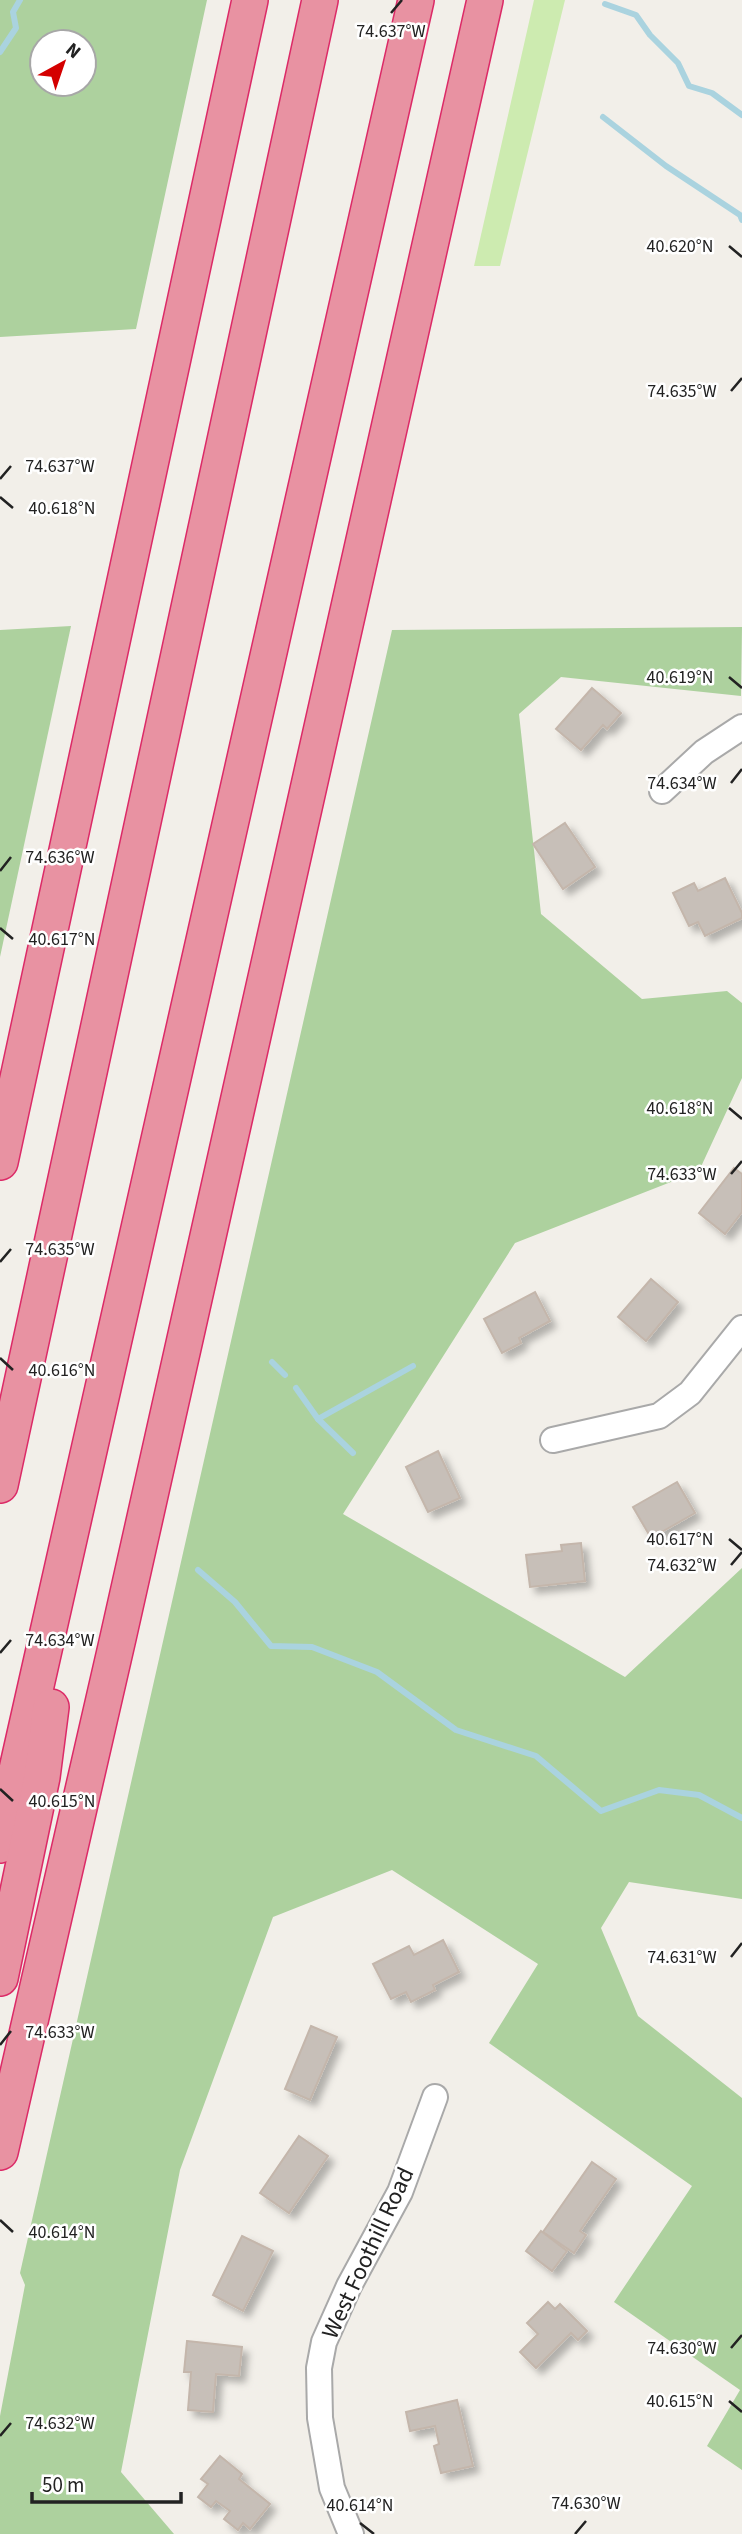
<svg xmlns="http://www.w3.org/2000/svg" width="742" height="2534" viewBox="0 0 742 2534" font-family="'Source Sans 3',sans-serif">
  <defs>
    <filter id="shadow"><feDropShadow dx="6" dy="6" stdDeviation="3.5" flood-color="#0004"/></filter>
  </defs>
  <rect width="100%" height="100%" fill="#f2efe9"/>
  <polygon fill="#cdebb0" points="534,0 565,0 500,266 474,266"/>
  <g fill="#add19e" fill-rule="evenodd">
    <path d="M0,0h207l-71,329 -136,8zM84,42v42h-42v-42z"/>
    <polygon points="71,626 0,957 0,630"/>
    <polygon points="742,627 741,696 561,677 519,714 541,914 642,999 727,991 742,1003 742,1078 699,1171 515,1243 343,1514 625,1677 742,1568 742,1899 629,1882 601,1928 638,2016 742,2098 742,2470 707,2446 740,2390 614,2302 692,2186 489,2043 538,1964 392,1870 273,1917 180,2170 121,2472 174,2534 0,2534 0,2416 25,2285 20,2273 392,630"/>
  </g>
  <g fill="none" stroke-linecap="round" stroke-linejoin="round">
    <g stroke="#aad3df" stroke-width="6">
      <polyline points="605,4 636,15 650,35 678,63 689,86 712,93 742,115"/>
      <polyline points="0,52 16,28 13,12 20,0"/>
      <polyline points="603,117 666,166 740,215 742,220"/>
      <polyline points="272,1362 285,1375"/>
      <polyline points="296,1388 318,1419 353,1453"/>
      <polyline points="318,1419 413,1366"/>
      <polyline points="198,1570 235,1602 271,1646 312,1647 377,1672 456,1730 536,1756 601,1811 659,1790 699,1795 742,1818"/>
    </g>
  </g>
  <g fill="#c7bfb8" stroke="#c4b6ab" stroke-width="2" filter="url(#shadow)">
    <polygon points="592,688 621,713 607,729 603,725 581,750 556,729"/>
    <polygon points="565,823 595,867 563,889 533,844"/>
    <polygon points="725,878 742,913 742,918 705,936 698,922 689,926 673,893 694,883 698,891"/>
    <polygon points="734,1168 742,1174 742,1212 725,1234 699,1213"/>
    <polygon points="651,1279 678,1302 646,1341 618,1317"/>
    <polygon points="535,1292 550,1321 519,1338 521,1343 502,1353 484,1319"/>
    <polygon points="438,1451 460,1498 428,1512 406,1467"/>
    <polygon points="677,1482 695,1513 651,1538 633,1507"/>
    <polygon points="581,1543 585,1581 530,1587 526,1555 562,1551 561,1545"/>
    <polygon points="443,1940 459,1972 433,1985 435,1990 411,2002 406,1992 391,1999 373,1964 409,1946 414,1955"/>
    <polygon points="311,2026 337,2037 310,2100 285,2089"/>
    <polygon points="299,2136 328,2156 289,2213 260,2193"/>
    <polygon points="592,2162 616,2179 580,2231 586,2235 574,2253 543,2232"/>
    <polygon points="541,2231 567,2251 552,2271 526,2251"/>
    <polygon points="242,2236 273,2251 243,2311 213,2295"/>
    <polygon points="548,2302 555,2309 560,2304 587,2331 578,2340 571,2333 536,2368 520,2352 538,2334 527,2323"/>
    <polygon points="187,2341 242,2347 239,2376 216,2374 213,2412 188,2410 191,2372 184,2372"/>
    <polygon points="457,2400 473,2466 441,2473 434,2446 439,2444 435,2426 410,2431 406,2412"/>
    <polygon points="220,2456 242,2474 239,2479 270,2504 250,2529 243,2523 238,2530 224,2519 230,2511 216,2501 211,2507 198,2497 208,2484 201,2479"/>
  </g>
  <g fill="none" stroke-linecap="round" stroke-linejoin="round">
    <defs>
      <g id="minor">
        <polyline points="662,791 704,752 742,727"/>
        <polyline points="553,1440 659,1416 690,1393 742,1328"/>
        <polyline points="351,2534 332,2488 320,2418 319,2368 324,2342 349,2286 400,2192 435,2097"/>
      </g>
      <g id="highway">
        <polyline points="0,1162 250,0"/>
        <polyline points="0,1485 320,0"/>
        <polyline points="0,1845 416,0"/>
        <polyline points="0,1978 42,1777 51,1707"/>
        <polyline points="0,2152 118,1638 485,0"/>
      </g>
    </defs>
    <use href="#minor" stroke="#a9a9a9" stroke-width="28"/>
    <use href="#highway" stroke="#dc2a67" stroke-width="38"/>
    <use href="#minor" stroke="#fff" stroke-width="24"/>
    <use href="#highway" stroke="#e892a2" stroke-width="35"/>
  </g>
  <path fill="none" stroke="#222" stroke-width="2.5" d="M391,13l11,-13M729,246l13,11M731,391l11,-13M0,479l11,-13M0,497l13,11M729,677l13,11M731,783l11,-14M0,871l11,-14M0,928l13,11M729,1108l13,11M731,1174l11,-13M0,1262l11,-13M0,1358l13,12M729,1539l13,11M731,1565l11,-13M0,1653l11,-13M0,1789l13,12M731,1957l11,-14M0,2045l11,-14M0,2220l13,12M731,2348l11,-13M729,2401l13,11M0,2436l11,-13M360,2523l14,11M575,2534l11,-13"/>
  <g text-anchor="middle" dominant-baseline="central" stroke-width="5" stroke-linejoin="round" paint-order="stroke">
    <g font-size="24" fill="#222" stroke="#fff">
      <text transform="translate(368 2253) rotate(-65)">West Foothill Road</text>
    </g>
  </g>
  <g font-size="18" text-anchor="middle" fill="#222" stroke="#fff" stroke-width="5" stroke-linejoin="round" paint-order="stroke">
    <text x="391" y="37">74.637°W</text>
    <text x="680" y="252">40.620°N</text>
    <text x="682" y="397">74.635°W</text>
    <text x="60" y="472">74.637°W</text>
    <text x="62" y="514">40.618°N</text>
    <text x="680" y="683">40.619°N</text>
    <text x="682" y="789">74.634°W</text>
    <text x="60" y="863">74.636°W</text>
    <text x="62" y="945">40.617°N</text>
    <text x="680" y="1114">40.618°N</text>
    <text x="682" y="1180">74.633°W</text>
    <text x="60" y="1255">74.635°W</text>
    <text x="62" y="1376">40.616°N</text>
    <text x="680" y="1545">40.617°N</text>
    <text x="682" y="1571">74.632°W</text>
    <text x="60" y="1646">74.634°W</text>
    <text x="62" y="1807">40.615°N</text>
    <text x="682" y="1963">74.631°W</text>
    <text x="60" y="2038">74.633°W</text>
    <text x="62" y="2238">40.614°N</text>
    <text x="682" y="2354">74.630°W</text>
    <text x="680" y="2407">40.615°N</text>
    <text x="60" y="2429">74.632°W</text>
    <text x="586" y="2509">74.630°W</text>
    <text x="360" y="2511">40.614°N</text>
  </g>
  <g transform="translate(63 63) rotate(40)"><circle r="33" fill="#ffffff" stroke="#a7a7a7" stroke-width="2"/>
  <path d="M0-5L12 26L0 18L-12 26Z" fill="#d40000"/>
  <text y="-10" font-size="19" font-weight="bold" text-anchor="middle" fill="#222222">N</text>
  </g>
  <path d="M32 2492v10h149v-10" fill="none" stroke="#222222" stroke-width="3.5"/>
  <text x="42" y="2492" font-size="21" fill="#222222" stroke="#ffffff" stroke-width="5" paint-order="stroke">50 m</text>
</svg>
